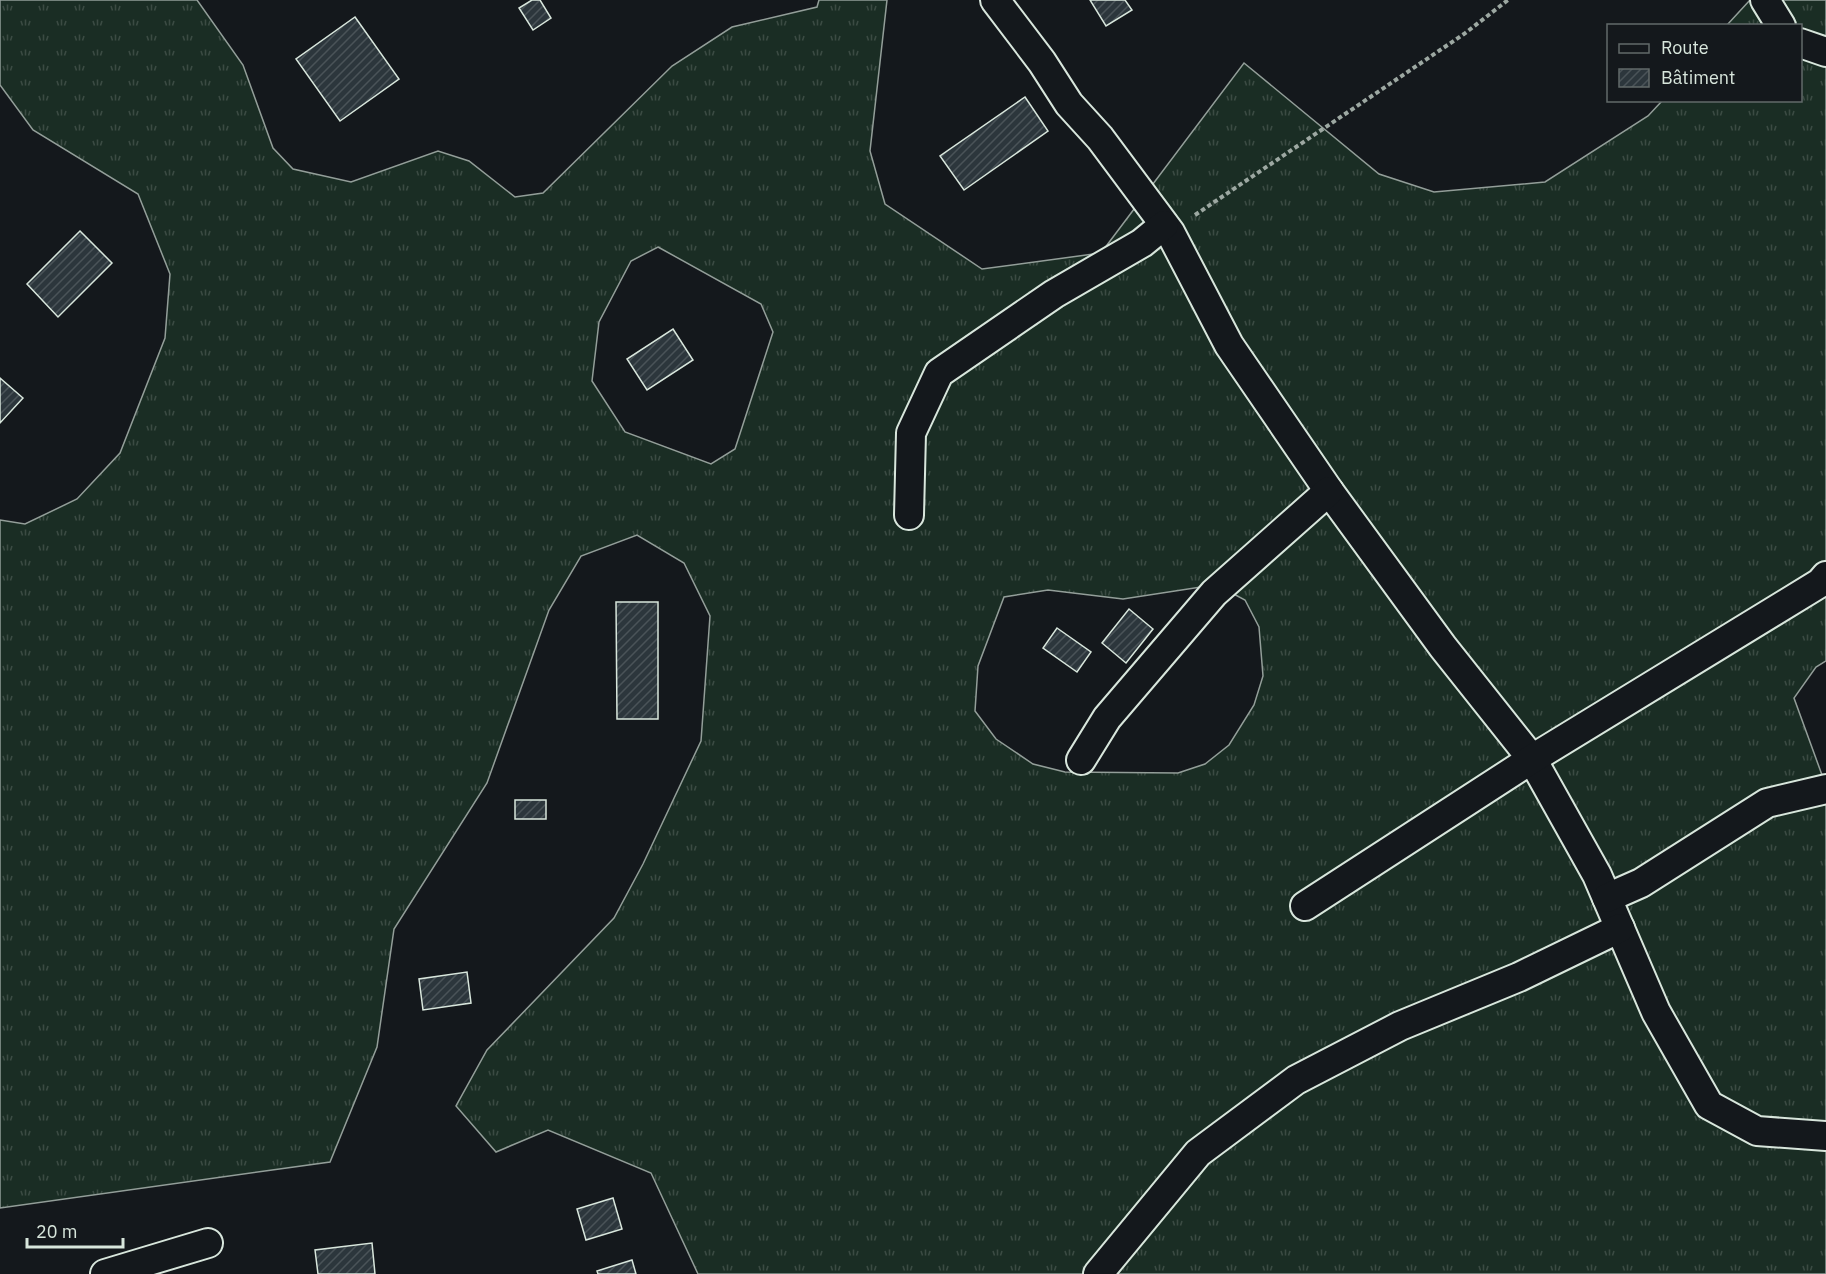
<svg xmlns="http://www.w3.org/2000/svg" width="1826" height="1274" viewBox="0 0 1826 1274" font-family="'IBM Plex Sans',sans-serif">
  <defs>
    <pattern id="grass-tufts" width="24" height="20" patternUnits="userSpaceOnUse" patternTransform="scale(1.5)"><rect width="24" height="20" fill="#1a2d24"/><path d="M3 7l-1-3M5 7V3M7 7l1-3M15 17l-1-3M17 17v-4M19 17l1-3" fill="none" stroke="#3b4b43"/></pattern>
    <pattern id="building-hatch" width="6" height="6" patternUnits="userSpaceOnUse" patternTransform="scale(1.5)"><rect width="6" height="6" fill="#2c363c"/><path d="M-1 1l2-2M0 6l6-6M5 7l2-2" fill="none" stroke="#4a5358"/></pattern>
  </defs>
  <rect width="100%" height="100%" fill="#14181c"/>
  <path fill="url(#grass-tufts)" stroke="#939e99" stroke-width="1.5" fill-rule="evenodd" d="M0,0h197l46,65 30,83 20,21 58,13 87,-31 31,10 46,36 28,-4 129,-127 60,-39 85,-20 2,-7h68l-17,151 15,53 97,65 119,-16 143,-190 135,111 55,18 111,-10 103,-66 14,-15 138,-1v-74l-73,-1 23,-25h76v661l-10,6 -22,31 32,88v488h-1128l-47,-101 -103,-43 -52,22 -40,-46 31,-56 127,-132 29,-54 58,-123 9,-125 -26,-53 -47,-28 -56,21 -32,54 -62,173 -93,146 -17,118 -47,115 -330,46v-688l25,4 52,-25 43,-46 45,-115 5,-64 -32,-80 -105,-64 -33,-45zM658,247l103,57 12,28 -38,117 -24,15 -86,-32 -33,-51 7,-59 32,-61zM1201,587l29,5 15,8 14,27 4,49 -9,29 -25,40 -24,19 -27,9 -113,-1 -32,-8 -37,-25 -21,-28 3,-45 26,-69 44,-7 75,9z"/>
  <g fill="url(#building-hatch)" stroke="#d8e6dc" stroke-width="1.5">
    <polygon points="532,0 540,0 551,18 533,30 519,8"/>
    <polygon points="1090,0 1125,0 1132,10 1106,26"/>
    <polygon points="355,17 399,79 340,121 296,59"/>
    <polygon points="1025,97 1048,131 964,190 940,156"/>
    <polygon points="80,231 112,263 58,317 27,284"/>
    <polygon points="673,329 693,360 647,390 627,359"/>
    <polygon points="0,378 23,398 0,423"/>
    <polygon points="616,602 658,602 658,719 617,719"/>
    <polygon points="1129,609 1153,629 1126,663 1102,643"/>
    <polygon points="1057,628 1091,652 1077,672 1043,648"/>
    <rect x="515" y="800" width="31" height="19"/>
    <polygon points="467,972 471,1003 423,1010 419,979"/>
    <polygon points="613,1198 622,1229 586,1240 577,1209"/>
    <polygon points="372,1243 375,1274 318,1274 315,1250"/>
    <polygon points="632,1260 636,1274 598,1274 597,1271"/>
  </g>
  <g fill="none" stroke-linecap="round" stroke-linejoin="round">
    <defs>
      <g id="street">
        <polyline points="995,0 1042,62 1069,104 1100,138 1170,232 1229,345 1329,491 1443,647 1532,759 1597,875 1656,1012 1709,1105 1757,1131 1826,1136"/>
        <polyline points="1765,0 1781,26"/>
        <polyline points="1800,43 1826,52"/>
        <polyline points="909,515 911,433 939,373 1054,294 1142,243 1164,225"/>
        <polyline points="1081,760 1107,718 1214,593 1329,491"/>
        <polyline points="1607,898 1641,883 1767,803 1826,789"/>
        <polyline points="1305,906 1532,759 1820,583 1826,576"/>
        <polyline points="105,1274 208,1243"/>
        <polyline points="1098,1274 1198,1153 1296,1080 1400,1026 1519,977 1620,928"/>
      </g>
    </defs>
    <use href="#street" stroke="#d8e6dc" stroke-width="32"/>
    <polyline stroke="#9da8a2" stroke-width="4" stroke-dasharray="4.5 3" stroke-linecap="butt" points="1195,215 1464,34 1508,0"/>
    <use href="#street" stroke="#14181c" stroke-width="28"/>
  </g>
  <rect x="1607" y="24" width="195" height="78" fill="#14181c" stroke="#626a69" stroke-width="1.5"/>
  <rect x="1619" y="44" width="30" height="9" fill="#14181c" stroke="#626a69" stroke-width="1.5"/>
  <text x="1661" y="54" font-size="18" fill="#d8e6dc">Route</text>
  <rect x="1619" y="69" width="30" height="18" fill="url(#building-hatch)" stroke="#626a69" stroke-width="1.5"/>
  <text x="1661" y="84" font-size="18" fill="#d8e6dc">Bâtiment</text>
  <path d="M27 1238v9h96v-9" fill="none" stroke="#d8e6dc" stroke-width="3"/>
  <text x="36" y="1238" font-size="18" fill="#d8e6dc" stroke="#14181c" stroke-width="4.5" paint-order="stroke">20 m</text>
</svg>
